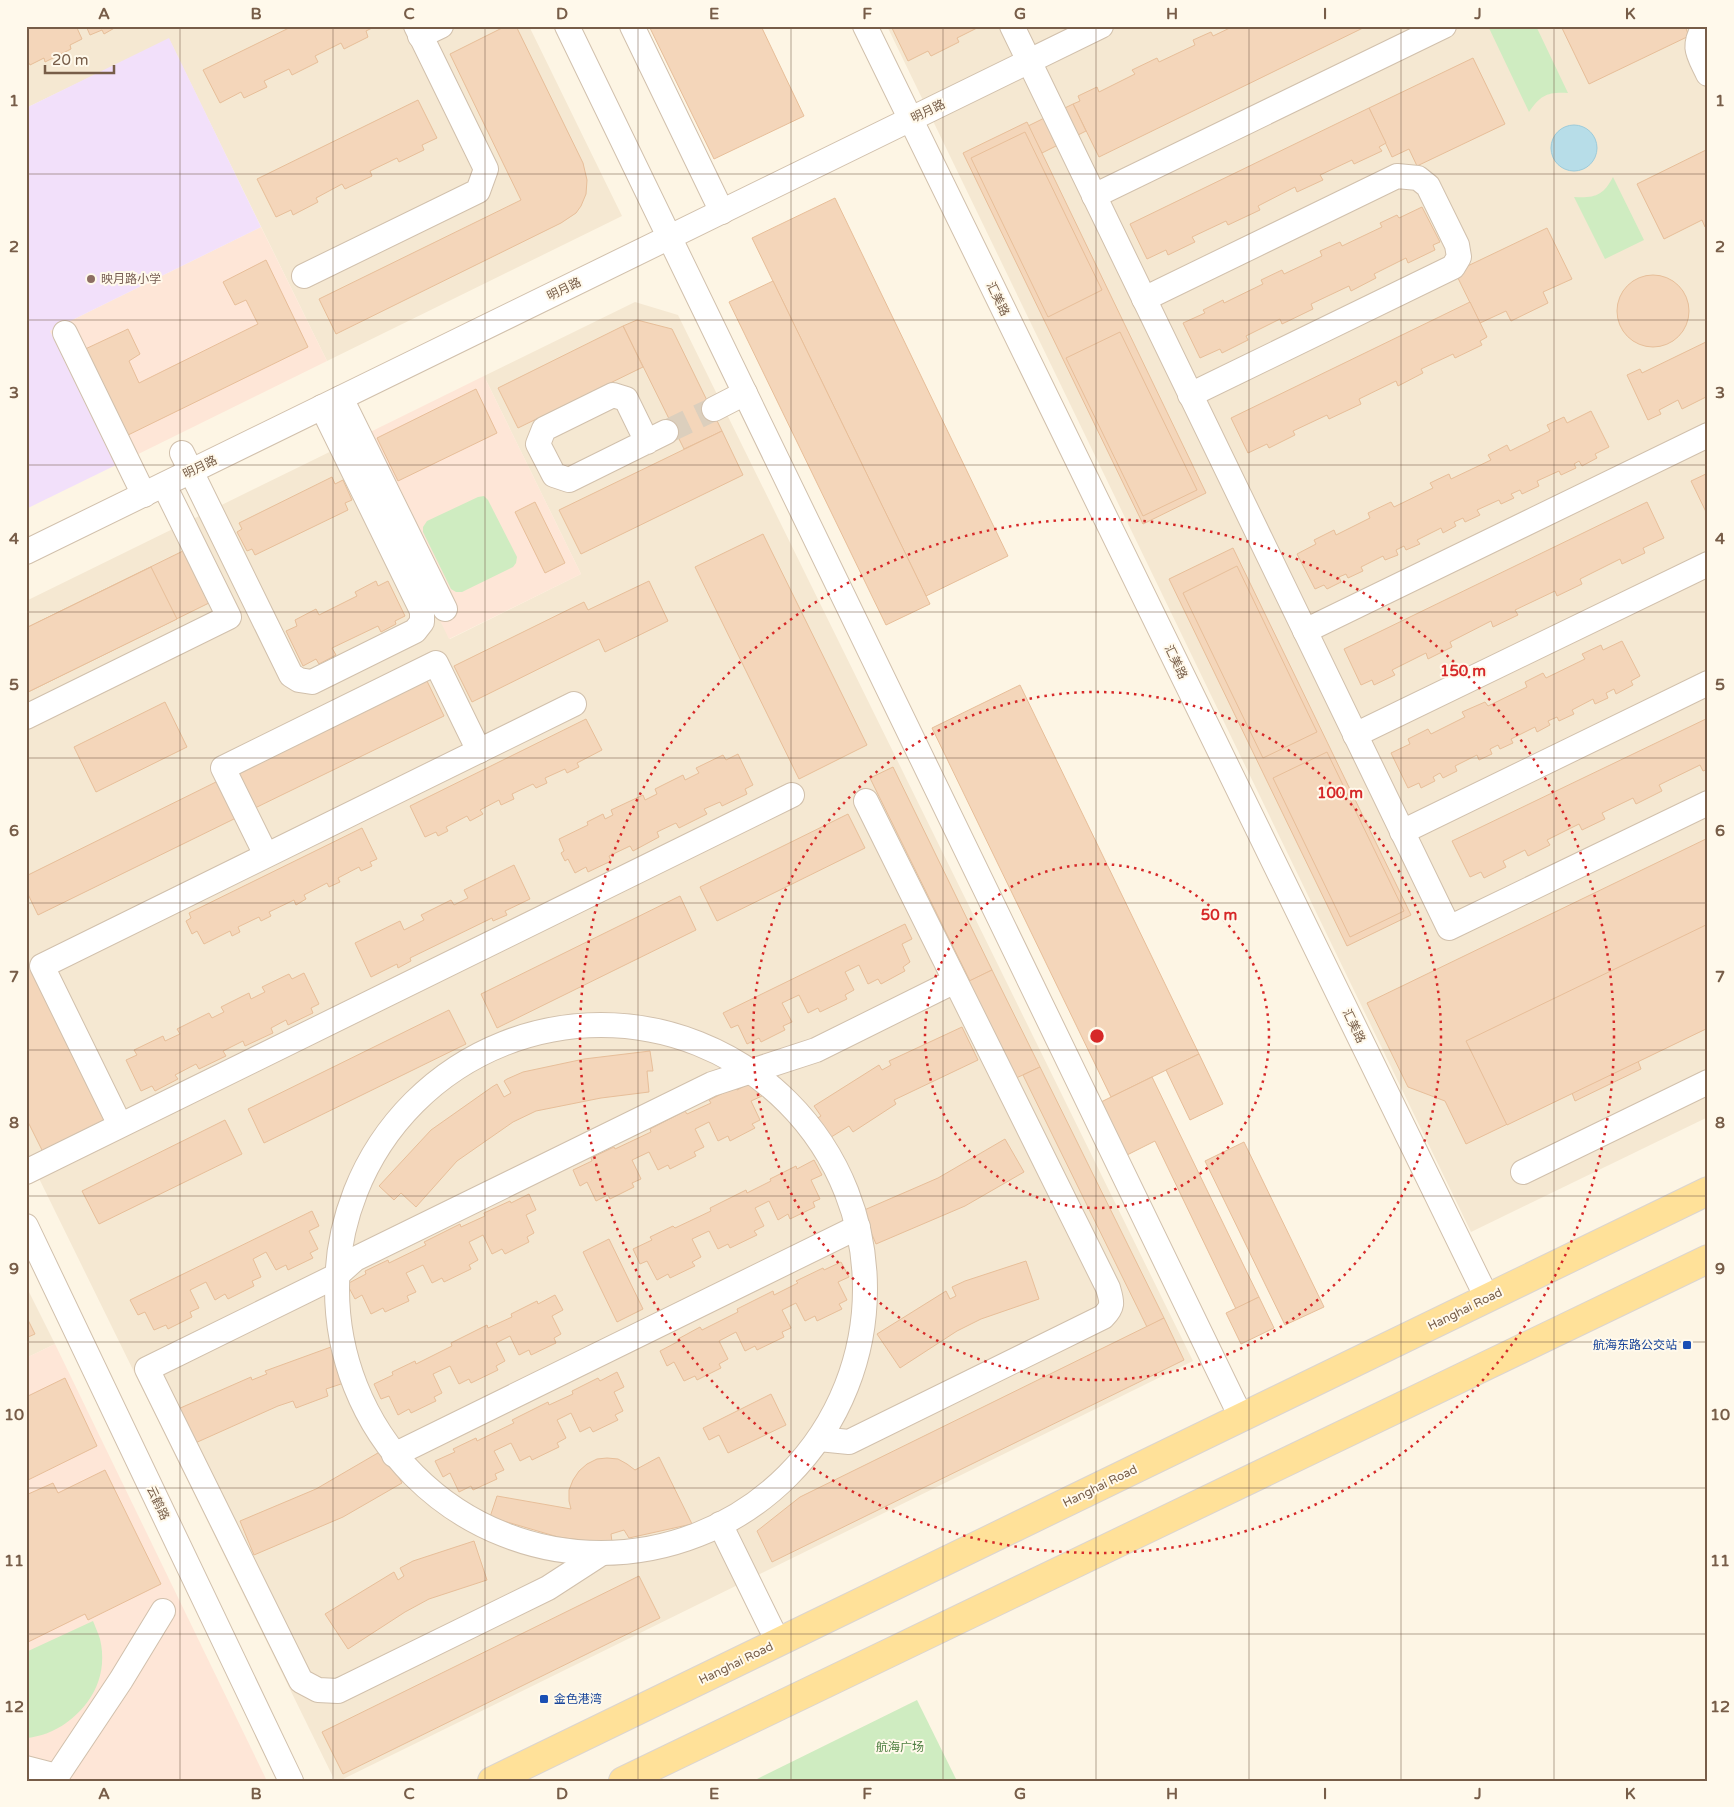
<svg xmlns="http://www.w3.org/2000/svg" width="1734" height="1807" viewBox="0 0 1734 1807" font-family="'Varela Round','Noto Sans SC',sans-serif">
  <rect width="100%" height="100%" fill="#fdf5e4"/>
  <g fill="#f5e8d2">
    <polygon points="26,26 529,26 622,216 327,361 169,39 26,108"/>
    <polygon points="887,26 1708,26 1708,1117 1471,1232"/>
    <polygon points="635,302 678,315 1193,1361 339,1781 335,1781 26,1152 26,601 352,441 450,639 581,574 484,376"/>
    <polygon points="26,1286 55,1344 26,1358"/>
  </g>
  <g fill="#fee6d7">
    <polygon points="261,227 327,361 116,465 50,331"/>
    <polygon points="484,376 581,574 449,639 352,441"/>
    <polygon points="55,1344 267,1781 26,1781 26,1358"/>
  </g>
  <polygon fill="#f2e0fa" points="169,38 261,227 50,331 116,465 26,509 26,108"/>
  <g fill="#cfecc1">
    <path d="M1488,26h48l32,67c-21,-1 -27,2 -39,19z"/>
    <path d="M1613,177l31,63 -39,19 -31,-62c21,1 29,-1 39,-20z"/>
    <polygon points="484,496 488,500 517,557 516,563 513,567 462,592 456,592 451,589 423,532 423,527 427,521 478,497"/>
    <path d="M93,1621c2,5 5,12 7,18 8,34 -6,64 -34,84 -11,8 -26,14 -40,15v-86z"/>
    <polygon points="917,1700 957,1781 753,1781"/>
  </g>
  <circle fill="#b7dde8" stroke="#9dcbda" cx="1574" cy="148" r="23"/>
  <g fill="#f4d6ba" stroke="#e7be99">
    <polygon points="26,26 79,26 77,28 82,39 70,45 71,49 45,62 44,58 30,65 26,58"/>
    <polygon points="86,26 118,26 104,34 102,30 90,35"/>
    <polygon points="293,26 376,26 366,31 368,37 344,49 341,43 315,56 318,62 292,75 289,69 264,81 267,87 244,98 241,92 220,103 203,70"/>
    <polygon points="506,26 516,26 583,163 587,180 586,194 581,206 576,213 561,223 336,334 319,299 521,200 450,54"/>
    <polygon points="649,26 761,26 804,116 714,159"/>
    <polygon points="891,26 978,26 979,27 957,38 959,42 931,56 928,51 908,61"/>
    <polygon points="1234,26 1367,26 1099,157 1073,104 1080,101 1078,96 1097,87 1099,92 1135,74 1132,70 1157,58 1159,62 1195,45 1193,40 1211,32 1213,36"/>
    <polygon points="1561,26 1685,26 1689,36 1589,84"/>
    <polygon points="1473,58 1505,124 1417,166 1409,149 1392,157 1369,108"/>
    <polygon points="418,100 437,138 422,145 424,150 399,162 397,158 370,171 372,176 345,189 342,184 316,198 318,202 293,215 291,210 276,217 257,179"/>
    <polygon points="1073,104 1086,131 1042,153 1028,126"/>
    <polygon points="1369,108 1386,143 1379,147 1382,151 1354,164 1352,160 1320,175 1323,180 1297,192 1295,187 1258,206 1260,210 1228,225 1226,221 1192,237 1195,242 1168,255 1166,250 1147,259 1130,224"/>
    <polygon points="1027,122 1206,493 1143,524 963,153"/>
    <polygon points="1025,132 1102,290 1048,317 971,158"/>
    <polygon points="1708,149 1708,225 1705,227 1702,220 1664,239 1637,184"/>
    <polygon points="835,198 1008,556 926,596 752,238"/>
    <polygon points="1422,207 1440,242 1433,245 1435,250 1408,263 1406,258 1374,274 1376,278 1351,291 1349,286 1311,304 1313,309 1282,324 1280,319 1246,336 1248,340 1222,353 1220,349 1200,358 1183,323 1205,313 1203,310 1223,300 1224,303 1263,284 1261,280 1282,270 1284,274 1322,256 1320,251 1340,242 1342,246 1382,227 1380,223 1397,215 1399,218"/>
    <polygon points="1547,228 1572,279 1543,292 1548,303 1511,321 1506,311 1480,323 1455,272"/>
    <polygon points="266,260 308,347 124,437 81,351 128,329 140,354 129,361 139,383 258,324 246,300 235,305 223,282"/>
    <circle cx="1653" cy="311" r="36"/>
    <polygon points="773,281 930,604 886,625 729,302"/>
    <polygon points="1470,302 1487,337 1480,341 1482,345 1455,358 1453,354 1421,369 1423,373 1398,386 1396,381 1359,399 1361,404 1329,419 1327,415 1293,431 1295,435 1269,448 1267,444 1248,453 1231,418"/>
    <polygon points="637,320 672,329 722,431 684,449 623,326"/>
    <polygon points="623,326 643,367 518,428 498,388"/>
    <polygon points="1120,332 1197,490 1143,516 1066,358"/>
    <polygon points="1708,341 1708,396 1682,409 1678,400 1659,410 1661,414 1648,420 1627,375 1640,369 1642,373"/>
    <polygon points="476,389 497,433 398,481 377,438"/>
    <polygon points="1591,411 1609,447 1595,454 1597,458 1582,466 1579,461 1574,464 1576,468 1561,475 1559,471 1537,481 1539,486 1522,494 1520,490 1511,494 1514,498 1501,504 1499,500 1477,510 1480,515 1465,522 1463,518 1454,522 1456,526 1443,533 1441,528 1417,540 1420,544 1406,550 1404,546 1396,550 1398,555 1385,560 1383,556 1361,567 1363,571 1348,578 1346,574 1339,577 1341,582 1327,589 1324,585 1315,589 1297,554 1316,544 1314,540 1334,530 1336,535 1370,518 1368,513 1391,502 1394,507 1433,488 1430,483 1449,474 1451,479 1491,460 1488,455 1507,445 1510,451 1550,431 1547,425 1564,417 1567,423"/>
    <polygon points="722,431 743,475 581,554 559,510"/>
    <polygon points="1708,473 1708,516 1691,481"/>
    <polygon points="332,477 335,484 343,480 352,500 345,503 348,510 255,555 252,549 247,551 237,532 242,529 239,523"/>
    <polygon points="535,502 565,563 545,573 515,512"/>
    <polygon points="1647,502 1664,538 1643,548 1645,553 1622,564 1620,559 1580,579 1582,584 1557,596 1555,591 1515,610 1518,615 1493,627 1491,621 1450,642 1452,647 1428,659 1426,653 1392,670 1395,675 1374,685 1372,680 1361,685 1344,649"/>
    <polygon points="763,534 867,745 799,779 695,567"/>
    <polygon points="1233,548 1411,915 1347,946 1169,579"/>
    <polygon points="185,550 211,602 26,693 26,628"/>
    <polygon points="1237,566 1317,732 1263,758 1183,593"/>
    <polygon points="151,567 177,619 26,693 26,628"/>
    <polygon points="376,581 378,586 388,581 405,616 395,621 396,624 381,632 378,626 332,648 336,655 319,664 316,659 303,666 286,631 297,626 295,620 316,609 319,615 357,596 355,592"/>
    <polygon points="649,581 668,621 605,652 599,639 472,702 454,666 584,602 588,610"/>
    <polygon points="1622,641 1640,676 1631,681 1633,685 1616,694 1614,689 1606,693 1608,698 1595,704 1593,699 1572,710 1574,714 1559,721 1557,717 1548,721 1550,725 1537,732 1535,727 1511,739 1513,743 1500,749 1498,745 1490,749 1492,754 1479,760 1477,755 1455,766 1457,771 1443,778 1440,773 1433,777 1435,781 1421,788 1419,783 1408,788 1391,753 1410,744 1408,739 1428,729 1431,734 1465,717 1462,712 1485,702 1488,706 1527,687 1525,682 1543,673 1546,678 1585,659 1582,654 1601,645 1603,650"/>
    <polygon points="426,679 444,716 253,809 236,773"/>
    <polygon points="1020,685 1199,1054 1111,1097 932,728"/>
    <polygon points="165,702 187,747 96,792 74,747"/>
    <polygon points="1708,718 1708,769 1703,771 1700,765 1659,785 1662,791 1636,804 1633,798 1602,813 1605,819 1582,830 1579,824 1547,840 1550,845 1528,856 1525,850 1503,861 1506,867 1484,878 1481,872 1470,877 1452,841"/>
    <polygon points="586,719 602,750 577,763 579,767 567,773 565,769 545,778 547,783 536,788 533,784 512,794 514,799 501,805 499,800 480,810 483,814 470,821 467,816 446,827 448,831 438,836 436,832 425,837 410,806"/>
    <polygon points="1327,752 1404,911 1350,937 1273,778"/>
    <polygon points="738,754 753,785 745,789 747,794 722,806 720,802 704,809 707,814 679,828 676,823 657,832 659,837 633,851 630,846 609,856 611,861 588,872 586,867 575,873 568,859 565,861 561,853 564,851 559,839 588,825 587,822 603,814 605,819 613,815 611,810 643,795 645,800 657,794 655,789 683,775 685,780 699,773 696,768 723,755 726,760"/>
    <polygon points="893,767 992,970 970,981 870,778"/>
    <polygon points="220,780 238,817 38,915 26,890 26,876"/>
    <polygon points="848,814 865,848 717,921 700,887"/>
    <polygon points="362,828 377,859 370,862 372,866 361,871 359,867 338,878 340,882 329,887 327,883 304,895 306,899 296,905 294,900 269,912 271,916 261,921 259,917 238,927 240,932 232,936 230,931 204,944 197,931 192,934 186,921 191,918 189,913"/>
    <polygon points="1708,838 1708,1034 1705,1029 1638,1061 1641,1069 1575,1101 1572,1093 1466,1144 1445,1101 1408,1087 1367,1003"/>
    <polygon points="514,865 530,899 505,911 507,915 493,921 492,918 410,958 411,961 398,968 397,964 371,977 355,943 400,921 404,930 424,920 421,915 451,900 454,905 468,898 464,890"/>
    <polygon points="680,896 696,930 497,1028 481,994"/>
    <polygon points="905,924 912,939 902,944 910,962 903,967 905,971 881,984 878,979 868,984 859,965 845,972 854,990 845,995 847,999 820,1012 818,1008 808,1013 799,995 782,1003 792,1022 783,1026 785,1030 761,1042 759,1038 747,1044 738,1025 731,1028 723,1013"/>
    <polygon points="1708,924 1708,1028 1507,1125 1466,1041"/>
    <polygon points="26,959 107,1123 44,1154 26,1118"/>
    <polygon points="992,970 1040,1067 1012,1080 965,983"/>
    <polygon points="304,973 319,1004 311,1008 313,1013 288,1025 286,1020 271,1028 273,1033 245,1046 243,1041 223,1051 226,1056 199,1069 196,1064 175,1075 178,1079 155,1091 152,1086 141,1091 126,1060 137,1055 134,1050 163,1036 165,1041 180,1034 177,1029 209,1013 212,1018 224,1012 221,1007 249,993 251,999 265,992 262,987 289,974 292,979"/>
    <polygon points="449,1010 466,1044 264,1143 248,1109"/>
    <polygon points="962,1027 978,1060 894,1100 896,1104 853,1132 849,1126 828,1139 816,1119 821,1116 814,1106 879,1065 882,1070 891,1065 889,1061"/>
    <polygon points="650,1051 653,1071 647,1071 649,1092 601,1098 536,1111 513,1122 457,1161 416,1207 401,1193 394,1200 379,1186 431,1130 492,1087 497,1084 504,1097 511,1093 504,1081 507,1079 523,1072 584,1059"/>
    <polygon points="1199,1054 1223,1104 1190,1120 1166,1070"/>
    <polygon points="1040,1067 1164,1318 1147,1327 1023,1075"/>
    <polygon points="1152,1077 1259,1297 1236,1309 1155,1141 1127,1155 1101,1102"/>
    <polygon points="754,1081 762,1096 751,1101 760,1120 752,1124 755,1128 730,1141 728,1136 718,1141 709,1122 695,1129 704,1147 694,1152 696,1156 670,1169 668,1165 658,1170 649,1152 632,1160 641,1179 632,1183 634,1187 610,1199 608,1195 596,1201 587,1182 580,1186 573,1170 592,1161 591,1158 614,1147 615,1149 651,1132 650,1129 685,1111 687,1114 711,1103 709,1100 736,1087 737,1090"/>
    <polygon points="225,1120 242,1154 99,1224 82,1191"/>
    <polygon points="1005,1139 1024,1172 965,1206 876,1244 862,1211 938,1178"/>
    <polygon points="1244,1142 1324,1307 1285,1325 1205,1161"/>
    <polygon points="814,1160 822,1175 811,1180 820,1199 813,1202 815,1207 790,1219 788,1214 778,1220 769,1201 755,1208 764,1226 754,1231 757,1235 730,1248 728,1244 718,1249 709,1231 692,1239 701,1257 692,1262 695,1266 670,1278 668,1274 657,1280 647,1261 640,1264 633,1249 652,1240 650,1237 673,1226 675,1228 711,1211 710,1208 746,1190 747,1193 771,1181 770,1179 796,1166 797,1169"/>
    <polygon points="529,1194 536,1210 526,1215 534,1233 527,1237 529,1242 505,1254 502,1249 492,1254 483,1235 469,1242 478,1260 469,1265 471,1269 444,1282 442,1278 432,1283 423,1265 406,1273 416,1292 407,1296 409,1301 385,1312 383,1308 371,1314 362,1295 355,1299 347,1284 366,1274 365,1271 388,1260 389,1263 426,1245 424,1242 460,1224 461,1227 485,1216 484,1213 510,1201 511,1203"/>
    <polygon points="312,1211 319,1226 309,1231 318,1249 310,1253 313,1258 288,1270 286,1265 276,1270 266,1252 253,1259 261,1277 252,1281 254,1286 228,1299 225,1294 215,1300 206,1282 190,1290 199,1308 190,1312 192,1317 168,1329 166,1325 154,1330 145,1312 138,1315 130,1300"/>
    <polygon points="609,1239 643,1309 617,1322 583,1252"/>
    <polygon points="1026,1261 1039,1299 981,1319 957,1331 900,1368 877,1334 946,1291 950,1299 956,1296 952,1287 965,1281"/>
    <polygon points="841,1262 849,1277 838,1282 847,1300 839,1304 842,1309 817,1321 815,1316 805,1321 796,1303 782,1310 791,1328 782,1332 784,1337 757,1350 755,1346 745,1351 736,1332 719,1341 728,1359 719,1364 721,1368 697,1380 695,1376 684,1381 674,1362 667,1366 660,1351 679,1341 678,1339 700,1327 702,1330 738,1312 737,1309 773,1291 774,1295 798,1283 796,1281 823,1268 824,1270"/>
    <polygon points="555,1295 563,1310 552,1316 561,1334 554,1338 556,1343 531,1355 529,1350 519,1355 510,1336 496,1343 505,1361 496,1366 498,1370 471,1383 469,1379 459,1384 450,1366 433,1374 442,1393 434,1397 436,1401 411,1413 409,1409 398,1415 389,1396 381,1399 374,1384 393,1375 392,1372 415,1361 416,1364 452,1346 451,1343 487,1325 488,1328 512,1317 511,1314 537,1301 538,1304"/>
    <polygon points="1259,1297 1274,1328 1241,1344 1226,1313"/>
    <polygon points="26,1316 35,1334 26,1338"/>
    <polygon points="1164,1318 1184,1360 772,1562 757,1531 800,1497"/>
    <polygon points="331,1347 335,1360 341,1358 348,1377 342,1379 344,1383 326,1389 328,1396 296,1408 293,1401 278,1406 193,1444 178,1409 251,1377 252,1380 267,1374 265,1371"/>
    <polygon points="617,1372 624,1387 614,1392 623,1411 615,1415 618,1420 593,1432 590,1427 580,1432 571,1413 557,1420 566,1438 557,1443 559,1447 532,1460 530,1456 520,1461 511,1443 494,1451 504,1470 495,1474 497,1479 473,1490 471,1486 459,1492 450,1473 443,1477 435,1461 455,1452 453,1449 476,1438 477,1441 514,1423 512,1420 548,1402 549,1405 573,1394 572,1391 598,1378 600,1381"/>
    <polygon points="65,1378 97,1446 26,1481 26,1397"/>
    <polygon points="771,1394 786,1425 728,1453 719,1435 709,1440 703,1428"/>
    <polygon points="383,1450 402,1483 343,1517 254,1555 240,1521 316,1489"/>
    <polygon points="659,1457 692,1524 629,1538 624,1530 611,1534 612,1542 596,1542 558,1537 490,1517 497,1496 571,1509 569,1501 569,1490 573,1480 579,1471 587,1464 597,1459 607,1458 618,1459 627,1464 635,1470"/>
    <polygon points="105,1470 161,1584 88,1620 85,1614 26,1643 26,1495 53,1483 58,1493"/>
    <polygon points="474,1541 487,1580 429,1599 405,1612 348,1649 325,1614 394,1572 398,1580 404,1576 400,1568 413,1561"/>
    <polygon points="639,1576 660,1618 343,1774 322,1732"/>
  </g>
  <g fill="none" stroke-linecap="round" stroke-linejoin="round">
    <polyline stroke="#dccfbd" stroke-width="24" stroke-dasharray="24 12" stroke-linecap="butt" points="666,432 714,409"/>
    <defs>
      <g id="minor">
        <polyline points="567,26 1241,1417"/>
        <polyline points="632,26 722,212"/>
        <polyline points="865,26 1487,1298"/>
        <polyline points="1012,26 1449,928 1708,803"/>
        <path d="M1704,26c-12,22 -6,27 4,48"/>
        <polyline points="420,36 441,26"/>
        <polyline points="1094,196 1444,26"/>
        <polyline points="304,276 478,191 486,169 416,26"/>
        <polyline points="1144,299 1397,176 1418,178 1428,186 1457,245 1459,257 1453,267 1190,395"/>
        <polyline points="65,333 144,495"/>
        <polyline points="341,398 445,609"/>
        <polyline points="714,409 745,393"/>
        <polyline points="647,442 626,399 613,395 544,429 538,444 554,475 569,480 666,432"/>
        <polyline points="182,453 291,675 299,680 312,682 415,631 422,622 422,611 322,407"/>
        <polyline points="26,552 1101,26"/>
        <polyline points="1305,631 1708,435"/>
        <polyline points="26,717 229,617 164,485"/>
        <polyline points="1355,735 1708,564"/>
        <polyline points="1402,832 1708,683"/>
        <polyline points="266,855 223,768 436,663 479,751"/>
        <circle cx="601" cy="1289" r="264"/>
        <polyline points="120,1125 42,966 574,704"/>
        <polyline points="26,1172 792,795"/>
        <polyline points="1523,1172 1708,1082"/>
        <polyline points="26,1226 291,1781"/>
        <path d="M819,1439l30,3 254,-125c11,-11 9,-15 5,-29l-242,-487"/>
        <polyline points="394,1455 858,1227"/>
        <polyline points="720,1524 778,1642"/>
        <polyline points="602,1553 548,1588 338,1691 318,1690 301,1681 147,1369 336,1276 355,1259 712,1084 816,1050 955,981"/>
        <polyline points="26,1768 57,1776 121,1680 163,1611"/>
      </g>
      <g id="major">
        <polyline points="492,1781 1708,1191"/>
        <polyline points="623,1781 1708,1259"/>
      </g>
    </defs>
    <use href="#minor" stroke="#d1c0ac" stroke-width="26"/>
    <use href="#major" stroke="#dcd5cf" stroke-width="30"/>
    <use href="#minor" stroke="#fff" stroke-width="24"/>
    <use href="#major" stroke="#ffe199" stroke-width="28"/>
  </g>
  <path fill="none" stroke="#775d48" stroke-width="1" stroke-opacity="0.55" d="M180,26v1755M333,26v1755M485,26v1755M638,26v1755M791,26v1755M943,26v1755M1096,26v1755M1249,26v1755M1401,26v1755M1554,26v1755M26,174h1682M26,320h1682M26,465h1682M26,612h1682M26,758h1682M26,903h1682M26,1050h1682M26,1196h1682M26,1342h1682M26,1488h1682M26,1634h1682"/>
  <g fill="none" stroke="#d62828" stroke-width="2.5" stroke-dasharray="2.5 5">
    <circle cx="1097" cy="1036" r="172"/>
    <circle cx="1097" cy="1036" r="344"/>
    <circle cx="1097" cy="1036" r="517"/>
  </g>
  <circle fill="#8d6e63" stroke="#fff9eb" stroke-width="2" cx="91" cy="279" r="5"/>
  <g fill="#1a4fb4" stroke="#fff9eb" stroke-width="2">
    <rect x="1682" y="1340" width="10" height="10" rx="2.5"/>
    <rect x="539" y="1694" width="10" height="10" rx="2.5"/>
  </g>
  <g text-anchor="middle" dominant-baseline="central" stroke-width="4" stroke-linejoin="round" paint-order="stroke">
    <g font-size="12" fill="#775d48" stroke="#fff9eb">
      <text transform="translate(928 111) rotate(-26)">明月路</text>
      <text transform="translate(564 289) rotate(-26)">明月路</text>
      <text transform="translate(998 299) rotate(64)">汇美路</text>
      <text transform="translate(200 467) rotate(-26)">明月路</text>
      <text transform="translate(1176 662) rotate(64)">汇美路</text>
      <text transform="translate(1354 1026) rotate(64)">汇美路</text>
      <text transform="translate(1465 1309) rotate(-26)">Hanghai Road</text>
      <text transform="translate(1100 1486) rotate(-26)">Hanghai Road</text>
      <text transform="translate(158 1503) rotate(65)">云鹤路</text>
      <text transform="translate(736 1663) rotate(-26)">Hanghai Road</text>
    </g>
    <g font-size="12" fill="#785e54" stroke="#fff9eb" text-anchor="start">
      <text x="101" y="279">映月路小学</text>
    </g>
    <g font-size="12" fill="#164399" stroke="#fff9eb" text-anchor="end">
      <text x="1677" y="1345">航海东路公交站</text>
      <text x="554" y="1699" text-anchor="start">金色港湾</text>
    </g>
    <g font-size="12" fill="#4c7d3f" stroke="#fff9eb">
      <text x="900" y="1747">航海广场</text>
    </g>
  </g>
  <circle cx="1097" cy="1036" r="8" fill="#d62828" stroke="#fff9eb" stroke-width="2.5"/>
  <g font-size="15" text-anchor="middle" font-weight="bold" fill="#d62828" stroke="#fff9eb" stroke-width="4" stroke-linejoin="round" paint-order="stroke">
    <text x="1463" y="676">150 m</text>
    <text x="1340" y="798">100 m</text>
    <text x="1219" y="920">50 m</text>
  </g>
  <rect width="1734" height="1807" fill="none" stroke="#fff9eb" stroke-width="55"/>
  <path d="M45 65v8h69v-8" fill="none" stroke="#775d48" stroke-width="2.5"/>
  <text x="52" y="65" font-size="15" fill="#775d48" stroke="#fff9eb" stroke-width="4" paint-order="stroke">20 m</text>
  <rect x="28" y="28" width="1678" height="1752" fill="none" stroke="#775d48" stroke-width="2"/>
  <g font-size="16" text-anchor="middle" font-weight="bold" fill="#775d48">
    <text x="104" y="19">A</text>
    <text x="256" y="19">B</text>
    <text x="409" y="19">C</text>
    <text x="562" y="19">D</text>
    <text x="714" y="19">E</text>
    <text x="867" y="19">F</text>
    <text x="1020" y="19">G</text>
    <text x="1172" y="19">H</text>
    <text x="1325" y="19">I</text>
    <text x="1478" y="19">J</text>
    <text x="1630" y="19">K</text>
    <text x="14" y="106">1</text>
    <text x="1720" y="106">1</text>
    <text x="14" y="252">2</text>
    <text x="1720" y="252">2</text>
    <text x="14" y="398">3</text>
    <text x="1720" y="398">3</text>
    <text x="14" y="544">4</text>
    <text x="1720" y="544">4</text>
    <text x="14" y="690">5</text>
    <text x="1720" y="690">5</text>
    <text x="14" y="836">6</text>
    <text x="1720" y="836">6</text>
    <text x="14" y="982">7</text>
    <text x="1720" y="982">7</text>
    <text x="14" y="1128">8</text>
    <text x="1720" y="1128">8</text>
    <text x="14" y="1274">9</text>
    <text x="1720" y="1274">9</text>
    <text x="14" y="1420">10</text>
    <text x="1720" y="1420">10</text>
    <text x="14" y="1566">11</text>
    <text x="1720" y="1566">11</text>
    <text x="14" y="1712">12</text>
    <text x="1720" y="1712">12</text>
    <text x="104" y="1799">A</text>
    <text x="256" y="1799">B</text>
    <text x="409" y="1799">C</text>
    <text x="562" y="1799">D</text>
    <text x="714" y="1799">E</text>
    <text x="867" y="1799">F</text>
    <text x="1020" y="1799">G</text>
    <text x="1172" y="1799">H</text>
    <text x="1325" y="1799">I</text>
    <text x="1478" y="1799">J</text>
    <text x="1630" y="1799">K</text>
  </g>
</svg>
